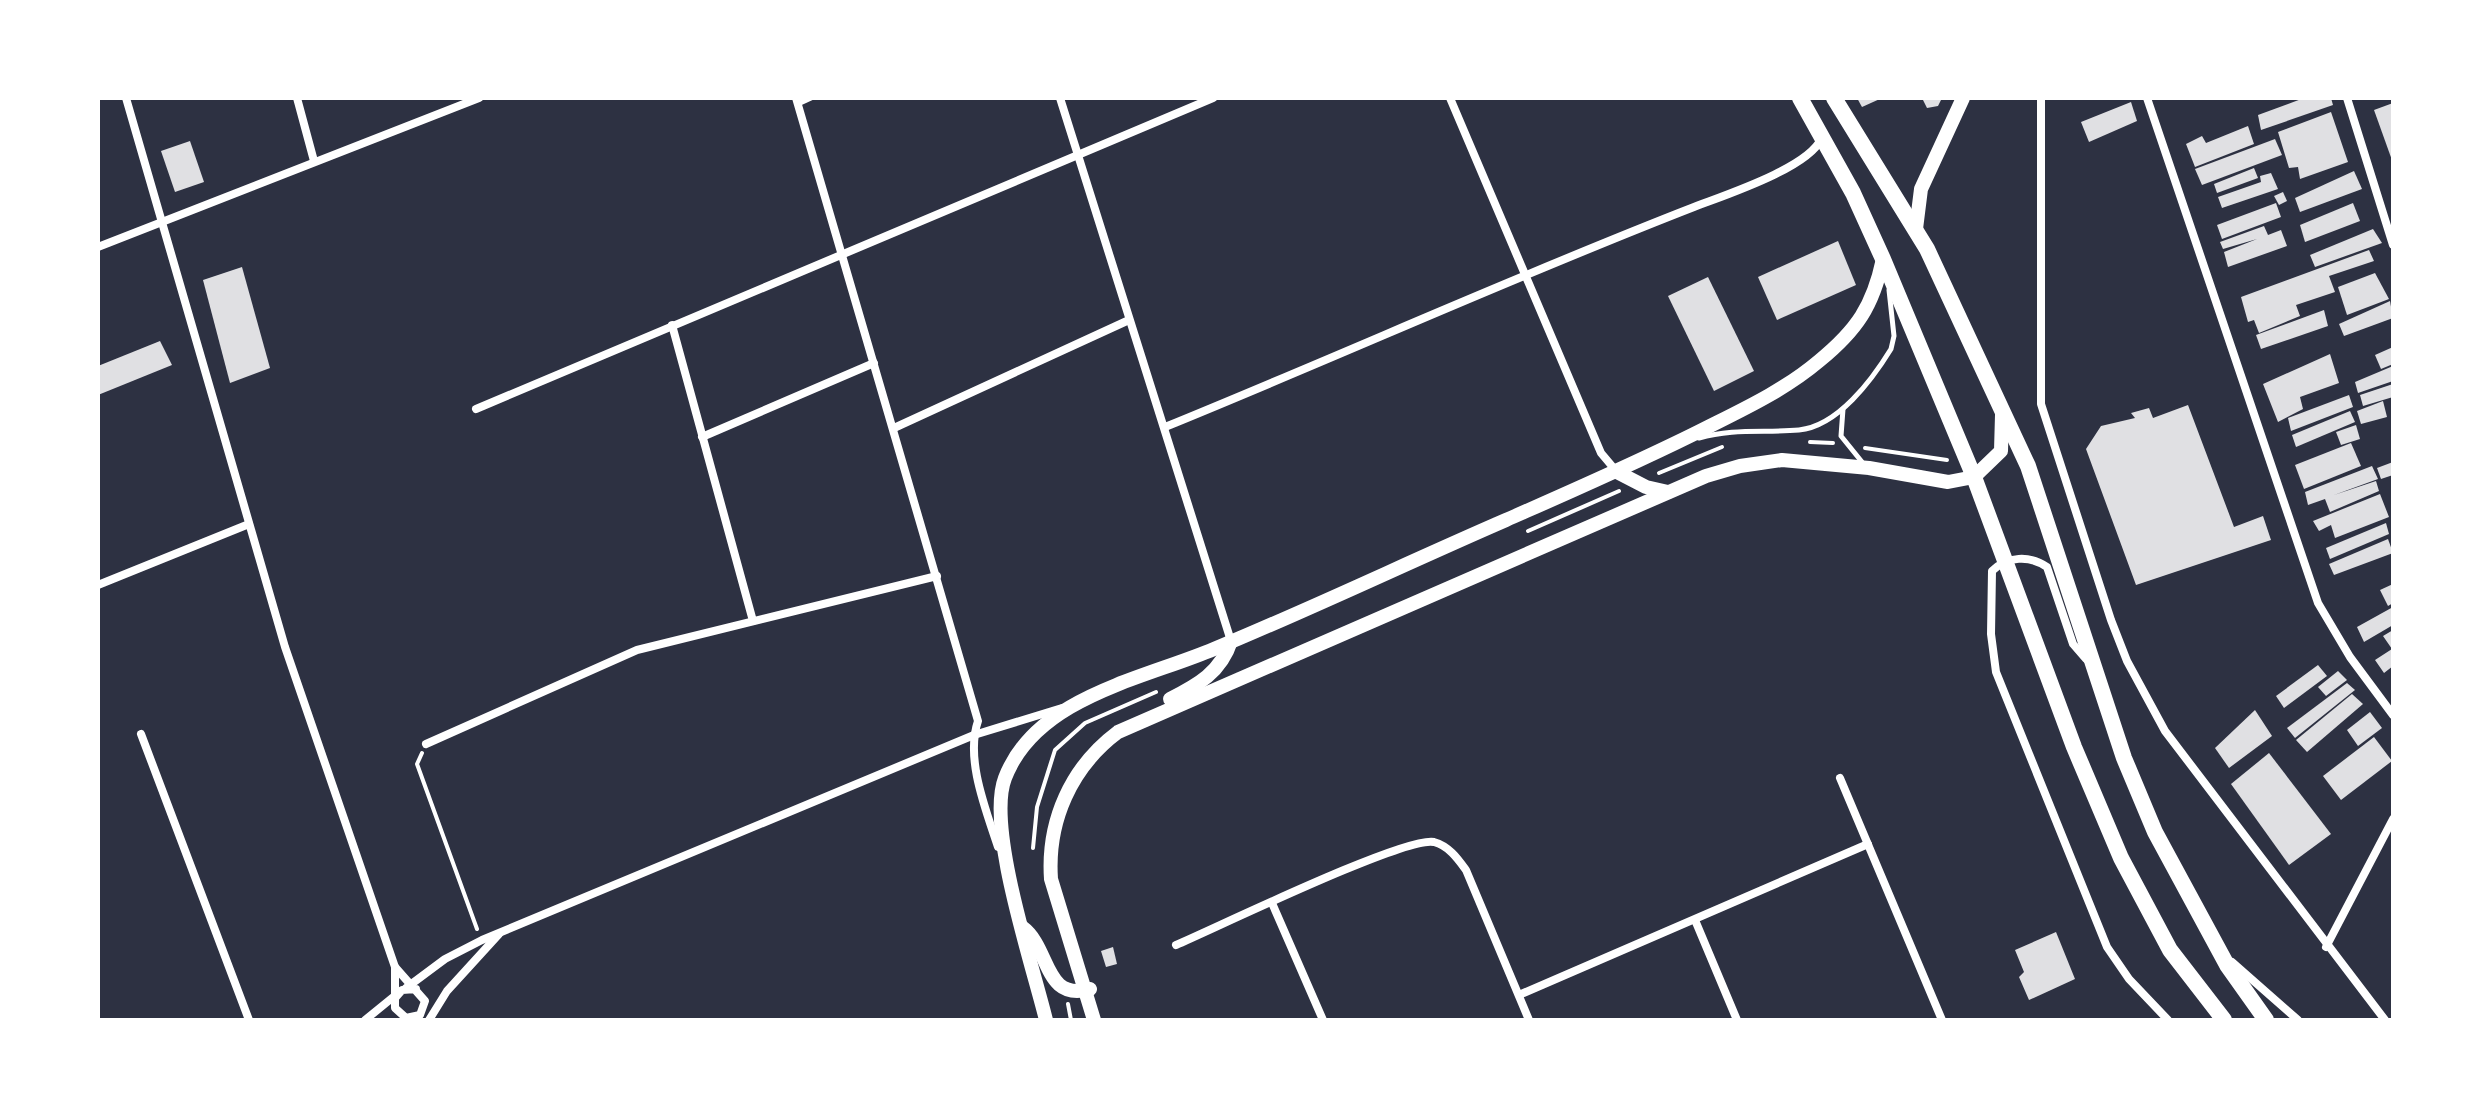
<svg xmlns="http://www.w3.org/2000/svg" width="2491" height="1118" viewBox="0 0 2491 1118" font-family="'Archivo Narrow',sans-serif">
  <rect width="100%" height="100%" fill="#2d3142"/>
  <g fill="#e0e0e3">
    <polygon points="1857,98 1882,98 1862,107"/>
    <polygon points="1922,98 1942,98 1938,106 1927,108"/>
    <polygon points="2304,98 2331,98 2333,105 2261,130 2258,115"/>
    <polygon points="2131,102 2137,121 2089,142 2081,122"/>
    <polygon points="2393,103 2393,163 2374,110"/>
    <polygon points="2331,112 2348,162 2300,179 2298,167 2289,168 2278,132"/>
    <polygon points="2248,126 2254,144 2195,167 2186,144 2202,136 2206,143"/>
    <polygon points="2275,139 2282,155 2202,185 2195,169"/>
    <polygon points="190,141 204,182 175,192 161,151"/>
    <polygon points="2254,168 2258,178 2217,193 2214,184"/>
    <polygon points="2354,171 2362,189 2300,212 2295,198"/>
    <polygon points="2271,173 2278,189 2222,208 2218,197 2261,182 2260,176"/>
    <polygon points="2283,192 2287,201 2279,205 2274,196"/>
    <polygon points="2276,203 2281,217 2222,239 2217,225"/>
    <polygon points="2353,203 2360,221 2305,242 2300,225"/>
    <polygon points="2264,226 2268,235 2281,230 2287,246 2228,267 2224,252 2257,239 2223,249 2220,242"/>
    <polygon points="2373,229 2382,243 2315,267 2310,255"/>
    <polygon points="1838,241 1856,285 1777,320 1758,277"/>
    <polygon points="2369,250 2374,261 2329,276 2335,292 2296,305 2300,316 2259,333 2254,320 2248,322 2241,297"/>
    <polygon points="242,267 270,368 230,383 203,280"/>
    <polygon points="2375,273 2389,299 2347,315 2338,287"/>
    <polygon points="1708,277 1754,371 1714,391 1668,296"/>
    <polygon points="2390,301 2393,318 2344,336 2339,324"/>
    <polygon points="2324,310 2328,326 2261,349 2256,335"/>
    <polygon points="160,341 172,365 98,395 98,366"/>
    <polygon points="2393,347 2393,364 2381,369 2375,355"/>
    <polygon points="2330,354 2339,383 2300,397 2303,409 2278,422 2263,384"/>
    <polygon points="2393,366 2393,381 2358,393 2355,382"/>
    <polygon points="2393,384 2393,397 2363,406 2360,395"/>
    <polygon points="2349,395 2353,407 2291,431 2288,418"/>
    <polygon points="2383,401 2387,417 2361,424 2357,411"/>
    <polygon points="2188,405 2234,527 2263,516 2271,540 2136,585 2086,449 2101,426 2135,418 2131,413 2149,408 2153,418"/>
    <polygon points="2350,411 2355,422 2296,447 2292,435"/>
    <polygon points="2356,425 2360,439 2341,445 2336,432"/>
    <polygon points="2351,443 2361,466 2304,489 2295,465"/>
    <polygon points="2393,462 2393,475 2381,479 2377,468"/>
    <polygon points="2372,466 2378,479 2334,495 2376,481 2379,491 2330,512 2325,499 2308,505 2305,492"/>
    <polygon points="2380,494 2389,517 2335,538 2331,525 2319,531 2313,521"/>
    <polygon points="2386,523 2389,534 2330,559 2326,548"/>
    <polygon points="2388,539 2393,553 2334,575 2329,564"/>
    <polygon points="2393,584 2393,603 2388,606 2380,590"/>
    <polygon points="2393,607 2393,625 2364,642 2357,627"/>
    <polygon points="2393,630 2393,666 2384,673 2375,660 2392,649 2383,636"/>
    <polygon points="2318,665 2327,676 2284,708 2276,696"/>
    <polygon points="2338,671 2347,680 2326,696 2318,687"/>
    <polygon points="2347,683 2355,690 2295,738 2287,728"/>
    <polygon points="2352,694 2363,704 2307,752 2296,740"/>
    <polygon points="2255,710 2272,736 2229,768 2215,748"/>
    <polygon points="2370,712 2382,728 2358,746 2347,730"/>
    <polygon points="2374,737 2392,761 2341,800 2323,776"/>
    <polygon points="2269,753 2331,834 2289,865 2231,784"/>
    <polygon points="2056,932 2075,979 2029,1000 2019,977 2024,972 2015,950"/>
    <polygon points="1113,947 1117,964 1106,967 1101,951"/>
  </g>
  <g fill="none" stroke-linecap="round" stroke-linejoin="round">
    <g stroke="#fff" stroke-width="4">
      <polyline points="1810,442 1833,443"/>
      <polyline points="1865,448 1947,460"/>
      <polyline points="1659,473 1722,447"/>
      <polyline points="1528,531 1619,491"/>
      <polyline points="422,753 417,764 477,929"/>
      <polyline points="1033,848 1037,807 1055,750 1085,723 1156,692"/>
      <polyline points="1068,1004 1071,1020"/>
    </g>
    <g stroke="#fff" stroke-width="5">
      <polyline points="798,104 811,98"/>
      <polyline points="1843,409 1841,436 1862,462"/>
      <path d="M1699,438c34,-10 66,-5 100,-8 39,-4 73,-50 92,-81l3,-13 -5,-46"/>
    </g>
    <g stroke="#fff" stroke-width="8">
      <polyline points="126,98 285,647 395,967"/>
      <polyline points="297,98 314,161"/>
      <path d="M796,98l182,623c-13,38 8,89 20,126"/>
      <polyline points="1060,98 1231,641"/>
      <polyline points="1450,98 1601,453 1617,472"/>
      <polyline points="2041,98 2041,404 2111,620 2127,661 2165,731 2385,1020"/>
      <polyline points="2147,98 2318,603 2350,657 2393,715"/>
      <polyline points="2347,98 2393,245"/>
      <polyline points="98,247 479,98"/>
      <polyline points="672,325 753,621"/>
      <polyline points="476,409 1213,98"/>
      <path d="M1165,427c177,-72 351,-151 529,-220 31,-12 114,-39 127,-68"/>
      <polyline points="894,428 1129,320"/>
      <polyline points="702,437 874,363"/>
      <polyline points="98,585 249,524"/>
      <path d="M2086,659l-13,-15 -26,-77c-17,-12 -40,-11 -55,4l-1,63 5,38 111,275 22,32 39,41"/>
      <polyline points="141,734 249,1020"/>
      <polyline points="426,744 637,650 937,576"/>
      <polyline points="1840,778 1942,1020"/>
      <polyline points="1272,903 1323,1020"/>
      <polyline points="1695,920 1737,1020"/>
      <path d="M1176,945c40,-17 229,-109 258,-103 15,4 24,17 32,28l63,150"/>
      <polyline points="2326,947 2393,819"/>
      <polyline points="2232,962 2298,1020"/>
      <polyline points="406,988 445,959 482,940 974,735 1062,708"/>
      <polyline points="1519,995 1868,844"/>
      <polyline points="395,998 395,967 425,1001 420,1015 406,1018 395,1008 395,998 402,990 416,989"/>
      <polyline points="365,1020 397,994"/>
      <polyline points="429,1020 447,991 499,934"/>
    </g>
    <g stroke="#fff" stroke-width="14">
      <polyline points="1916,229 1921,189 1963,98"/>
      <polyline points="1617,472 1646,487 1668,492"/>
      <path d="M1170,699c28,-14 51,-27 61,-58"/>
      <path d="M1022,927c29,21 21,75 68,62"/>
      <path d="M1046,1020c-13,-54 -60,-193 -41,-242 31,-81 138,-99 209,-129 99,-41 195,-87 292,-129 68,-30 135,-59 202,-93 38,-19 78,-38 111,-66 38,-31 54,-55 64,-102"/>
      <path d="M1094,1020l-43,-141c-4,-58 20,-112 67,-147l588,-256 34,-10 42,-6 87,8 79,14 26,-5 27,-26 1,-36"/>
    </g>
    <g stroke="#fff" stroke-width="16">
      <polyline points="1800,98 1853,193 1883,259 1974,477 2074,747 2121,858 2170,950 2224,1020"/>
      <polyline points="1834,98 1927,249 2028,466 2124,758 2155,832 2227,965 2266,1020"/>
    </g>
  </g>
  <rect width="2491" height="1118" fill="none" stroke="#ffffff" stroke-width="200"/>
</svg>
